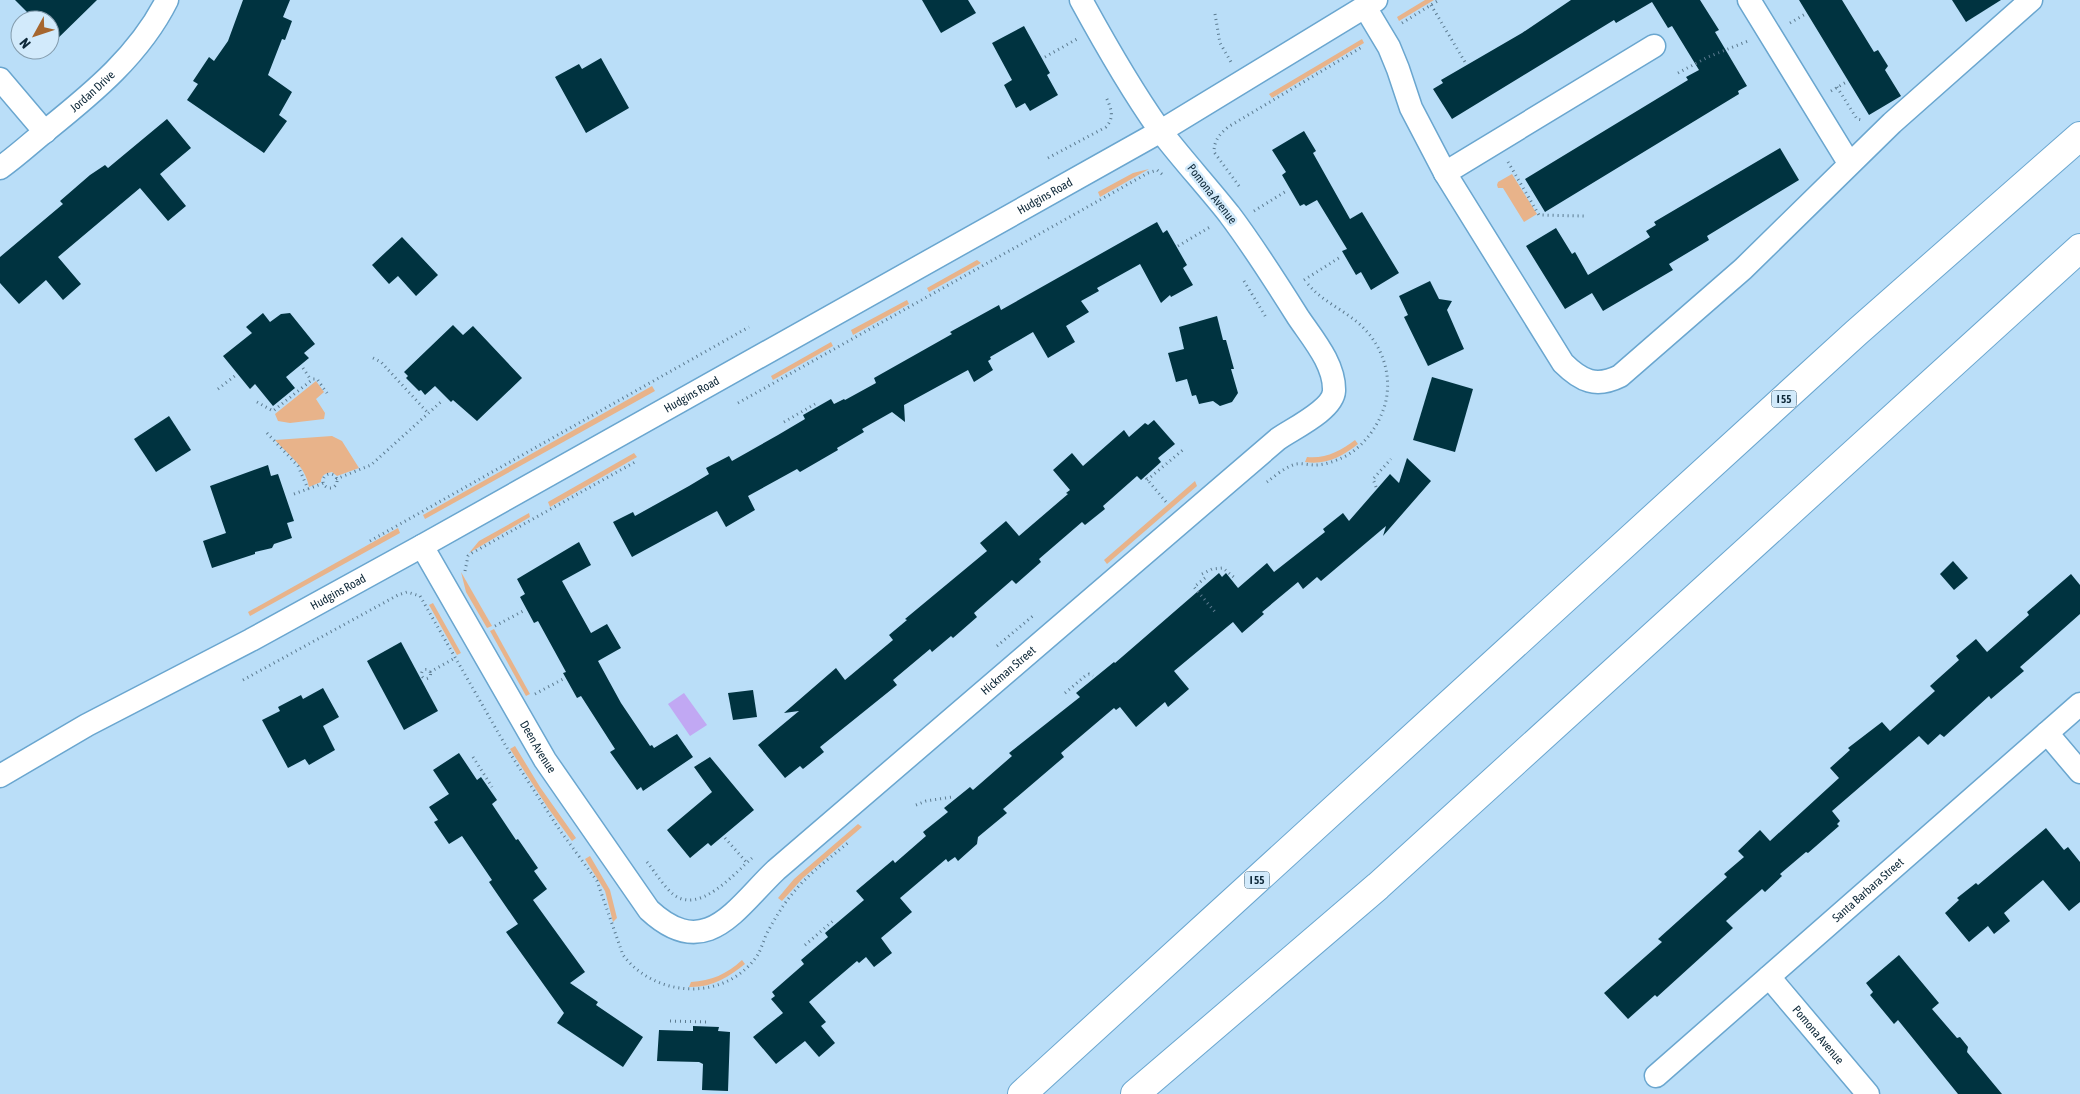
<svg xmlns="http://www.w3.org/2000/svg" width="2080" height="1094" viewBox="0 0 2080 1094" font-family="'Asap Condensed',sans-serif">
  <rect width="100%" height="100%" fill="#badef8"/>
  <g fill="#e8b38a">
    <polygon points="1425,0 1434,0 1399,21 1397,17"/>
    <polygon points="1362,39 1364,43 1272,98 1269,94"/>
    <polygon points="1149,169 1100,197 1098,192 1133,173"/>
    <polygon points="1512,174 1537,214 1524,222 1503,188 1498,188 1497,185 1498,182"/>
    <polygon points="977,260 981,263 929,292 927,288"/>
    <polygon points="907,300 909,304 853,335 851,330"/>
    <polygon points="831,342 833,346 773,380 771,376"/>
    <polygon points="316,381 324,392 316,399 325,413 324,419 290,423 278,421 275,414"/>
    <polygon points="652,386 655,391 425,519 423,515"/>
    <path d="M332,436l10,5 17,27 -22,8 -5,-4c-6,1 -11,3 -11,10l-12,5c-4,-22 -21,-32 -34,-47z"/>
    <path d="M1355,440l3,4c-16,13 -32,21 -53,18l2,-5c18,2 34,-6 48,-17z"/>
    <polygon points="634,453 637,457 550,507 548,502"/>
    <polygon points="1195,481 1197,486 1107,564 1104,560"/>
    <polygon points="529,513 530,517 469,553 479,541"/>
    <polygon points="398,528 400,533 250,616 248,612"/>
    <polygon points="461,572 492,626 487,628 466,592"/>
    <polygon points="433,603 461,653 457,655 429,605"/>
    <polygon points="494,629 530,694 526,696 490,631"/>
    <polygon points="515,746 540,787 576,838 572,841 548,808 510,749"/>
    <polygon points="858,824 862,827 803,878 782,901 778,898 794,879"/>
    <polygon points="590,856 610,890 617,918 613,922 605,891 585,859"/>
    <path d="M742,960l3,4c-16,13 -34,24 -56,23l2,-5c20,-1 36,-8 51,-22z"/>
  </g>
  <polygon fill="#c1a8f3" points="684,693 707,725 690,736 668,704"/>
  <g fill="#003340">
    <polygon points="15,0 97,0 50,46 50,20 35,20"/>
    <polygon points="243,0 290,0 283,17 292,21 285,40 282,39 268,75 292,92 279,115 287,121 264,153 187,100 198,84 193,81 209,57 214,61 228,41"/>
    <polygon points="922,0 968,0 976,13 941,33"/>
    <polygon points="1571,0 1700,0 1719,30 1715,32 1747,86 1738,91 1739,94 1545,212 1525,179 1688,80 1686,77 1699,70 1672,26 1668,28 1652,2 1616,23 1614,20 1452,119 1433,89 1443,83 1441,80 1522,33"/>
    <polygon points="1799,0 1842,0 1874,52 1878,50 1888,66 1885,70 1901,96 1869,115"/>
    <polygon points="1952,0 2001,0 1966,22"/>
    <polygon points="1024,26 1050,73 1047,75 1058,95 1030,111 1025,103 1016,108 1004,85 1012,80 992,43"/>
    <polygon points="601,58 629,108 586,133 555,77 579,64 582,69"/>
    <polygon points="167,119 191,148 160,174 186,206 168,221 140,188 58,257 81,284 63,300 46,280 19,304 0,283 0,257 63,204 60,201 90,175 105,165 108,168"/>
    <polygon points="1304,131 1316,151 1313,153 1350,219 1362,212 1399,273 1371,290 1361,272 1356,275 1342,251 1347,249 1317,200 1306,206 1304,204 1300,206 1282,175 1286,172 1272,150"/>
    <polygon points="1780,148 1799,180 1707,236 1709,240 1669,264 1673,270 1603,311 1592,293 1565,309 1526,246 1556,228 1572,254 1575,252 1588,275 1650,237 1646,231 1656,225 1654,222"/>
    <polygon points="1157,222 1163,233 1167,230 1187,265 1183,268 1193,285 1171,297 1170,295 1161,303 1140,264 1097,288 1099,291 1081,301 1089,312 1066,326 1075,342 1048,358 1033,332 990,357 991,359 988,361 993,370 974,382 968,370 904,405 905,422 892,412 862,429 864,432 837,448 838,450 800,472 797,469 748,496 755,510 726,527 717,511 632,557 613,522 633,512 635,516 689,486 709,474 706,468 729,456 732,461 778,435 805,419 803,415 831,399 834,404 844,399 845,400 876,383 874,378 952,334 950,332 999,305 1001,310"/>
    <polygon points="402,237 438,275 416,296 398,276 389,284 372,265"/>
    <polygon points="1430,281 1439,299 1452,301 1447,310 1464,349 1428,366 1404,317 1408,315 1399,296"/>
    <polygon points="263,313 270,322 281,314 290,313 315,344 304,353 309,358 286,377 295,388 273,406 255,384 250,389 223,356 252,333 246,327"/>
    <polygon points="1217,316 1223,340 1226,340 1234,369 1231,369 1238,393 1232,402 1220,406 1213,401 1199,404 1196,395 1192,396 1187,379 1176,382 1168,353 1184,349 1179,327"/>
    <polygon points="453,325 463,335 473,326 522,378 477,421 453,400 451,402 435,386 425,395 421,390 419,391 406,378 408,376 404,372"/>
    <polygon points="1432,377 1473,389 1455,452 1413,440"/>
    <polygon points="169,416 191,450 156,472 134,439"/>
    <polygon points="1154,420 1175,444 1158,458 1161,462 1141,480 1137,476 1103,506 1105,509 1085,525 1082,522 1039,559 1041,562 1016,584 1012,580 974,613 977,617 953,638 951,636 932,652 930,649 893,680 897,685 820,747 824,752 803,769 800,766 785,778 758,745 799,711 784,713 836,668 845,680 893,640 889,635 907,620 905,619 987,551 980,543 1006,521 1019,536 1068,494 1066,493 1070,490 1053,470 1072,453 1083,466 1124,430 1129,437 1145,423 1148,425"/>
    <polygon points="1407,458 1431,481 1383,536 1386,526 1321,581 1317,577 1303,589 1298,582 1262,612 1264,614 1242,633 1233,622 1174,671 1189,689 1168,707 1165,702 1136,727 1120,707 1116,710 1114,708 1061,753 1064,757 1003,809 1007,813 978,837 977,844 958,861 955,857 948,862 946,859 900,898 912,912 881,938 892,953 874,967 866,957 859,963 857,961 809,1002 826,1022 821,1026 835,1043 819,1057 805,1041 776,1064 753,1037 783,1013 771,999 775,996 772,992 804,964 801,960 828,937 825,933 864,900 856,891 893,860 895,863 926,836 923,832 948,812 944,808 970,787 973,790 1012,756 1009,753 1080,697 1076,693 1114,662 1115,663 1219,573 1222,577 1226,573 1238,588 1267,563 1274,572 1325,532 1323,529 1343,513 1349,521 1390,474 1399,483"/>
    <polygon points="268,465 271,476 278,474 294,521 287,523 292,538 274,544 272,548 255,552 255,554 212,568 203,541 226,533 210,486"/>
    <polygon points="579,542 591,565 562,581 591,633 607,624 621,648 598,661 621,703 650,746 652,745 654,748 677,734 693,757 643,791 641,787 637,790 610,752 615,749 581,696 577,698 563,673 566,672 538,621 534,623 520,597 525,594 517,579"/>
    <polygon points="1953,561 1968,578 1954,590 1940,574"/>
    <polygon points="2071,574 2080,585 2080,614 2020,667 2024,671 1991,699 1989,696 1944,737 1940,734 1928,745 1919,736 1832,811 1840,821 1837,824 1839,826 1808,853 1806,852 1780,874 1782,876 1765,892 1762,889 1726,921 1733,928 1657,997 1655,995 1628,1019 1604,993 1662,942 1658,939 1727,877 1724,874 1744,857 1738,851 1760,830 1770,841 1839,778 1830,768 1850,750 1848,748 1882,722 1890,731 1935,691 1930,686 1959,660 1956,656 1976,639 1987,652 2029,615 2027,612"/>
    <polygon points="401,642 438,711 404,730 367,661"/>
    <polygon points="323,688 339,717 323,726 335,750 309,765 305,759 288,768 262,720 280,711 278,707 301,695 303,699"/>
    <polygon points="753,690 757,717 733,720 728,693"/>
    <polygon points="459,753 477,780 481,777 497,800 492,804 516,840 518,839 538,868 534,871 547,889 533,900 585,972 570,983 598,1002 596,1005 643,1037 623,1067 557,1023 564,1013 506,932 518,924 489,882 492,880 462,836 449,844 434,822 438,820 429,807 449,794 433,770"/>
    <polygon points="710,757 754,810 711,846 708,843 690,858 667,830 712,792 694,767"/>
    <polygon points="2046,828 2064,850 2068,847 2080,862 2080,902 2069,911 2043,880 2004,913 2010,921 1994,934 1988,926 1969,942 1945,913 1959,900 1957,898 1976,883 1978,885"/>
    <polygon points="1899,955 1939,1003 1932,1009 1957,1038 1960,1037 1968,1047 1967,1052 2002,1094 1958,1094 1898,1020 1894,1024 1870,995 1873,992 1866,983"/>
    <polygon points="693,1026 719,1027 718,1031 730,1032 728,1091 702,1090 703,1064 699,1062 657,1061 659,1030 693,1031"/>
  </g>
  <g fill="none" stroke-linecap="round" stroke-linejoin="round">
    <defs>
      <g id="minor">
        <polyline points="1749,0 1849,163"/>
        <path d="M1365,7l24,40 9,22 13,39 34,65 118,190c18,18 33,25 57,13l123,-107 149,-146 139,-123"/>
        <polyline points="0,79 45,132"/>
        <path id="s1" d="M0,168c17,-12 32,-26 48,-39 46,-37 92,-75 119,-129"/>
        <polyline points="1445,173 1654,46"/>
        <path id="s2" d="M422,546l123,214 104,150c57,53 87,-2 127,-40l502,-431c14,-10 55,-29 56,-48 1,-27 -22,-53 -36,-74 -22,-35 -44,-70 -69,-103 -23,-29 -48,-56 -70,-85 -29,-41 -54,-85 -78,-129"/>
        <polyline points="2047,733 2080,772"/>
        <path id="s3" d="M0,776l87,-51 164,-85 171,-94 739,-415 215,-131"/>
        <path id="s4" d="M1769,977l99,117"/>
        <path id="s5" d="M1656,1076l424,-372"/>
      </g>
      <g id="motorway">
        <polyline points="1022,1094 1856,333 2080,136"/>
        <polyline points="1135,1094 1378,886 2080,248"/>
      </g>
    </defs>
    <use href="#minor" stroke="#6aa6cf" stroke-width="25"/>
    <use href="#motorway" stroke="#6aa6cf" stroke-width="30"/>
    <g stroke="#5c7b90" stroke-width="3" stroke-dasharray="1 4" stroke-linecap="butt">
      <polyline points="1431,5 1465,62"/>
      <polyline points="1215,14 1220,43 1231,62"/>
      <polyline points="1402,23 1439,0"/>
      <polyline points="1790,23 1807,13"/>
      <polyline points="1045,57 1077,39"/>
      <polyline points="1678,73 1708,57 1748,41"/>
      <polyline points="1837,87 1857,119 1862,120"/>
      <polyline points="1831,91 1848,81"/>
      <path d="M1048,158l58,-31c9,-10 5,-19 0,-30"/>
      <polyline points="1508,162 1539,215 1584,216"/>
      <path d="M1239,186l-25,-34c0,-12 6,-18 14,-25l134,-80"/>
      <polyline points="1254,211 1288,190"/>
      <polyline points="1178,246 1210,227"/>
      <polyline points="1304,280 1342,256"/>
      <polyline points="1244,281 1267,319"/>
      <polyline points="373,358 381,362 428,413"/>
      <polyline points="303,368 311,380"/>
      <polyline points="218,389 236,375"/>
      <polyline points="257,402 273,411 313,379 317,379 327,393"/>
      <polyline points="738,403 1148,173 1157,170 1163,175"/>
      <polyline points="784,422 815,404"/>
      <polyline points="267,433 298,466 308,489"/>
      <circle cx="330" cy="481" r="7"/>
      <polyline points="1146,478 1166,502"/>
      <polyline points="336,479 371,465 443,400"/>
      <polyline points="1147,480 1184,449"/>
      <path d="M1267,482c8,-6 18,-15 29,-18 6,-1 13,1 19,1 10,0 20,-4 29,-8 19,-10 33,-29 40,-49 11,-34 -4,-70 -32,-90 -16,-12 -32,-19 -45,-35"/>
      <polyline points="1376,487 1373,479 1391,459"/>
      <polyline points="294,494 324,483"/>
      <polyline points="370,541 749,327"/>
      <polyline points="465,571 468,556 472,553 635,462"/>
      <polyline points="1202,574 1212,569 1223,568 1236,579"/>
      <polyline points="1205,578 1194,587 1215,612"/>
      <polyline points="495,626 525,610"/>
      <polyline points="997,646 1034,615"/>
      <circle cx="426" cy="674" r="4.5"/>
      <polyline points="430,672 455,658"/>
      <path d="M243,680l155,-85 9,-3 13,4 91,159 48,74 38,52 26,74c32,43 102,47 134,1 4,-6 6,-14 9,-21 8,-15 16,-29 27,-42 15,-19 37,-35 56,-51"/>
      <polyline points="1065,693 1085,676 1089,674 1093,676"/>
      <polyline points="535,694 563,679"/>
      <polyline points="473,757 492,787"/>
      <polyline points="916,805 926,801 952,797"/>
      <polyline points="725,838 748,864"/>
      <path d="M647,862c8,10 17,25 27,33 26,19 60,-21 78,-37"/>
      <polyline points="805,945 833,921"/>
      <polyline points="670,1021 706,1022"/>
    </g>
    <use href="#minor" stroke="#fff" stroke-width="22"/>
    <use href="#motorway" stroke="#fff" stroke-width="28"/>
  </g>
  <g text-anchor="middle" dominant-baseline="central" stroke-width="5" stroke-linejoin="round" paint-order="stroke">
    <g fill="#d2eafb" stroke="#496272" stroke-width="1">
      <rect x="1771.5" y="390.5" width="25" height="17" rx="4"/>
      <rect x="1244.5" y="871.5" width="25" height="17" rx="4"/>
    </g>
    <g font-size="11" font-weight="bold" fill="#0e2838">
      <text x="1784" y="399">I 55</text>
      <text x="1257" y="880">I 55</text>
    </g>
    <g font-size="12" fill="#0e2838" stroke="#d2eafb">
      <text stroke="none"><textPath href="#s1" startOffset="120">Jordan Drive</textPath></text>
      <text transform="translate(1212 194) rotate(52)">Pomona Avenue</text>
      <text stroke="none"><textPath href="#s3" startOffset="1195">Hudgins Road</textPath></text>
      <text stroke="none"><textPath href="#s3" startOffset="790">Hudgins Road</textPath></text>
      <text stroke="none"><textPath href="#s3" startOffset="385">Hudgins Road</textPath></text>
      <text stroke="none"><textPath href="#s2" startOffset="892">Hickman Street</textPath></text>
      <text stroke="none"><textPath href="#s2" startOffset="232">Deen Avenue</textPath></text>
      <text stroke="none"><textPath href="#s5" startOffset="282">Santa Barbara Street</textPath></text>
      <text stroke="none"><textPath href="#s4" startOffset="76">Pomona Avenue</textPath></text>
    </g>
  </g>
  <g transform="translate(35 35) rotate(230)"><circle r="24" fill="#d2eafb" stroke="#849cad"/>
  <path d="M0-4L9 19L0 12L-9 19Z" fill="#a6662e"/>
  <text y="-8" font-size="14" font-weight="bold" text-anchor="middle" fill="#0e2838">N</text>
  </g>
</svg>
